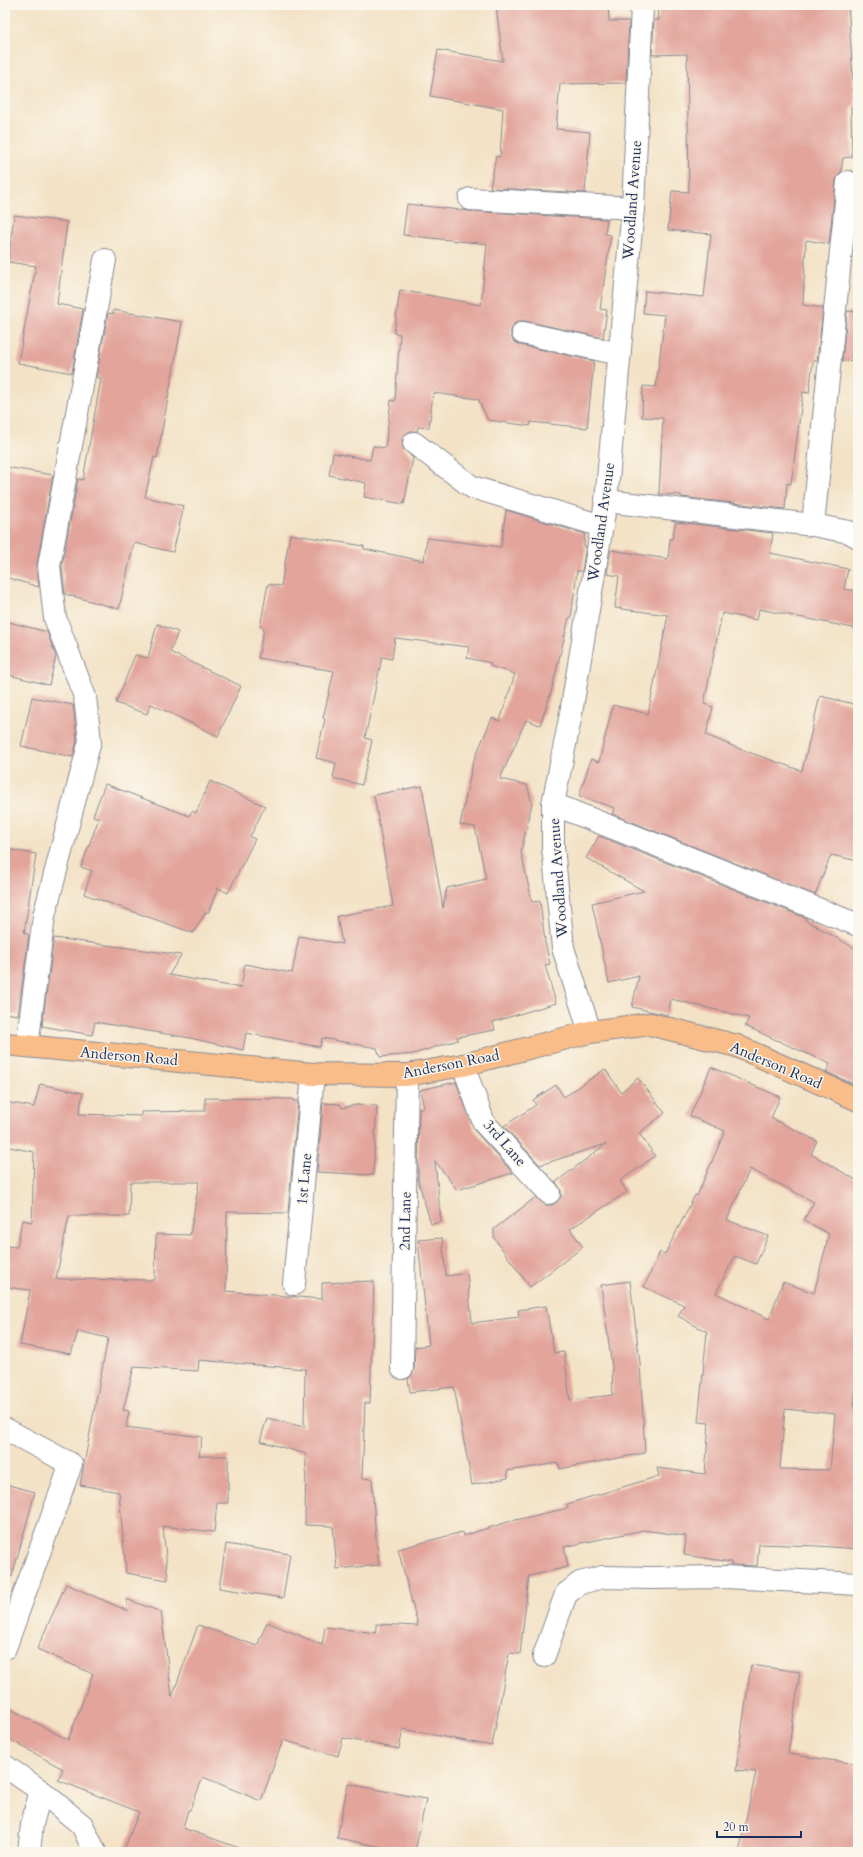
<svg xmlns="http://www.w3.org/2000/svg" width="863" height="1857" viewBox="0 0 863 1857" font-family="Cardo,serif">
  <rect width="100%" height="100%" fill="#fbf7ec"/>
  <filter id="ink" filterUnits="userSpaceOnUse"><feTurbulence type="fractalNoise" baseFrequency=".025" numOctaves="2"/><feDisplacementMap in="SourceGraphic" scale="8" xChannelSelector="R" yChannelSelector="G"/><feConvolveMatrix kernelMatrix="1 2 1 2 8 2 1 2 1" color-interpolation-filters="sRGB"/></filter>
  <filter id="wash" filterUnits="userSpaceOnUse"><feTurbulence type="fractalNoise" baseFrequency=".012" numOctaves="4" result="noise"/><feDisplacementMap in="SourceGraphic" scale="16" xChannelSelector="R" yChannelSelector="G"/><feGaussianBlur stdDeviation="0.9" result="paint"/><feColorMatrix in="noise" values="0 0 0 0 0 0 0 0 0 0 0 0 0 0 0 0 0 1.4 0 .05"/><feComposite in="paint" operator="in"/></filter>
  <g filter="url(#wash)">
    <rect width="100%" height="100%" fill="#f3e2c6"/>
    <g id="blocks">
      <g fill="#e2a49b" fill-rule="evenodd">
        <polygon points="496,5 608,5 609,21 629,21 626,83 560,84 556,129 590,132 585,193 587,193 490,188 496,156 500,157 503,109 430,96 438,50 503,61"/>
        <polygon points="658,5 705,5 705,9 735,5 848,5 855,107 851,107 852,157 843,158 841,172 836,180 829,244 806,240 803,305 823,308 817,361 813,361 809,393 803,392 791,484 787,483 785,509 681,497 681,495 659,494 663,418 642,417 643,386 656,387 665,315 643,313 645,291 704,297 711,234 668,230 672,191 689,192 687,54 652,55 654,20 659,20"/>
        <polygon points="407,204 469,211 607,219 605,234 611,235 600,309 607,310 603,338 525,321 519,321 514,324 511,331 511,337 514,342 520,345 594,361 587,428 531,422 530,426 488,420 478,399 433,393 429,428 418,427 417,431 409,432 404,436 402,441 403,448 413,458 404,504 364,497 366,483 329,475 333,453 370,460 373,446 385,448 391,400 395,401 400,334 394,333 400,290 481,305 487,244 403,235"/>
        <polygon points="14,215 67,222 57,304 83,309 72,373 18,363 36,266 8,262"/>
        <polygon points="113,310 182,322 157,458 154,457 145,497 184,506 173,552 134,543 119,609 65,594 62,566 78,479 83,480 101,378 96,377 108,313 113,314"/>
        <polygon points="847,311 858,312 858,360 842,361"/>
        <polygon points="5,467 53,475 37,564 39,587 5,577"/>
        <polygon points="506,510 585,534 584,546 586,546 582,571 577,571 571,618 569,618 551,692 540,725 526,720 500,779 527,785 532,803 521,852 532,902 540,901 545,942 550,964 545,965 556,1003 493,1022 495,1030 457,1037 458,1040 413,1054 380,1057 377,1048 322,1038 320,1047 246,1033 243,1050 190,1038 95,1022 92,1035 42,1026 54,938 181,955 169,975 241,988 245,964 292,973 299,936 342,944 337,916 393,906 374,795 422,786 443,908 447,888 486,879 475,827 460,825 473,762 492,718 500,721 515,674 490,666 491,663 467,658 469,647 395,638 392,659 382,657 365,738 372,740 362,785 333,778 336,763 316,758 325,719 323,718 334,671 258,658 264,628 260,627 268,584 281,586 290,534 364,546 364,549 424,561 427,538 501,547"/>
        <polygon points="676,522 773,533 770,553 848,569 844,589 858,591 858,629 759,609 757,620 722,613 704,704 713,707 706,735 740,749 802,771 820,696 858,705 858,861 831,855 815,895 612,814 615,808 579,796 591,759 599,762 613,705 648,714 668,615 615,608 619,576 607,574 611,550 668,559 670,539 672,539"/>
        <polygon points="5,621 47,632 56,656 49,685 5,674"/>
        <polygon points="157,624 178,632 170,652 241,686 218,736 151,704 147,714 116,703 135,655 148,658"/>
        <polygon points="32,697 73,705 77,740 73,757 21,746"/>
        <polygon points="210,781 265,806 250,837 255,839 228,893 218,888 208,913 206,912 193,933 84,894 92,871 81,867 99,818 93,816 105,784 189,816 192,811 196,813"/>
        <polygon points="599,836 806,918 805,920 858,950 858,1086 826,1072 830,1064 745,1026 749,1018 671,999 668,1015 632,1007 639,976 609,983 592,903 644,891 586,858"/>
        <polygon points="5,849 36,854 24,933 29,935 18,1015 5,1013"/>
        <path d="M711,1067l69,30 -9,21 46,23 -6,13 47,27v181l-4,46 4,6v135l-40,-3 -59,-2 -2,22 -26,-1v-3l-47,-7 2,-19 -43,-6 -79,17 4,20 -39,9 -9,78 -11,-1 -17,93 -89,-17 -4,20 -56,-11 -5,18 -55,-16 -22,61 -58,-24 -13,33h-2l-5,18 59,21 -1,3h-118l16,-40 -81,-32 5,-11 -58,-32v-31l63,34 25,-66 -56,-25 29,-65 62,27 -2,-12 35,13 11,85 26,-72 59,21 10,-24 55,23 3,-18 51,6v-9l42,2 -20,-77 64,-17 1,4 48,-15 57,-13 -1,-4 92,-28 -2,-8 48,6 4,-51 -11,-1 9,-90 -29,-16 6,-11 -40,-18 16,-35 5,2 30,-59 2,1 28,-65 -35,-15zM750,1169l64,33 -10,18 25,14 -15,59 -31,-11 -14,37 -53,-26 19,-37 21,8 12,-28 -41,-16zM785,1409l50,5 -5,56 -50,-1z"/>
        <polygon points="605,1069 621,1092 638,1078 665,1113 639,1133 655,1156 620,1181 627,1192 570,1229 583,1247 530,1287 494,1238 494,1229 536,1197 546,1205 552,1205 557,1202 561,1197 561,1191 556,1182 606,1144 540,1165 504,1126 536,1105 533,1100 556,1085 564,1097"/>
        <polygon points="456,1082 475,1131 513,1173 457,1190 435,1161 441,1222 431,1224 418,1180 419,1108 424,1108 420,1090"/>
        <path d="M40,1084l43,9 -4,21 62,2v-4l64,-1v-13l88,1v2h5l-10,112 -61,-1 -1,79 96,8v-16l52,-2 -4,122h-5l-3,76 10,-1 3,50 4,37 -42,4 -4,-43 -28,-1 1,-71 -46,-13 7,-23 37,9 1,-58 -106,-9 -1,11 -64,-4 -11,43 6,1 -3,16 76,10 -3,19h29v47h-11l-3,29 -51,-6 5,54 -42,-7 -7,-81 -39,-7 28,-147 -30,-7 -7,23 -51,-9 10,-55 -25,-3v-41l12,1 5,-27 10,2 2,-70 -29,-6v-44l29,5zM130,1182h69l-9,53 -34,-1 -1,46 -99,-1 13,-63h60z"/>
        <polygon points="323,1103 340,1104 342,1108 356,1105 377,1106 373,1175 317,1172"/>
        <polygon points="442,1238 446,1276 467,1273 472,1323 519,1317 518,1310 546,1306 554,1353 564,1352 570,1400 613,1395 612,1367 601,1285 630,1281 640,1363 645,1453 560,1469 558,1463 507,1471 508,1478 472,1485 454,1387 410,1392 408,1379 412,1375 414,1369 415,1347 429,1345 418,1240"/>
        <polygon points="5,1484 35,1492 12,1577 5,1576"/>
        <polygon points="226,1544 290,1554 283,1598 219,1588"/>
        <polygon points="751,1665 800,1672 788,1754 858,1764 858,1816 852,1852 739,1852 756,1772 736,1770"/>
        <polygon points="348,1784 426,1799 415,1852 407,1852 337,1838"/>
      </g>
    </g>
  </g>
  <g filter="url(#ink)">
    <use href="#blocks" fill-opacity="0" stroke="#878892" stroke-width="1"/>
    <g fill="none" stroke-linecap="round" stroke-linejoin="round">
      <defs>
        <g id="minor">
          <polyline points="470,199 633,208"/>
          <polyline points="523,333 620,354"/>
          <polyline points="414,443 472,487 602,526"/>
          <polyline points="606,501 813,525 849,532 858,537"/>
          <polyline points="813,525 848,182"/>
          <polyline points="553,804 858,925"/>
          <polyline points="590,1032 563,948 553,847 553,804 570,719 606,501 633,208 642,5"/>
          <polyline points="27,1046 44,916 90,741 85,697 55,618 49,566 105,260"/>
          <polyline points="463,1065 484,1123 549,1193"/>
          <polyline points="294,1284 313,1074"/>
          <polyline points="402,1368 407,1075"/>
          <polyline points="5,1429 71,1464 5,1648"/>
          <polyline points="544,1656 566,1594 580,1583 603,1577 651,1578 725,1577 858,1584"/>
          <polyline points="5,1766 41,1791 82,1825 95,1852"/>
          <polyline points="29,1852 32,1824 41,1791"/>
        </g>
        <polyline id="major" points="5,1044 313,1074 407,1075 463,1065 590,1032 650,1024 737,1046 858,1100"/>
      </defs>
      <use href="#minor" stroke="#878892" stroke-width="24"/>
      <use href="#major" stroke="#878892" stroke-width="24"/>
      <use href="#minor" stroke="#fff" stroke-width="22"/>
      <use href="#major" stroke="#f9bd89" stroke-width="22"/>
    </g>
  </g>
  <g text-anchor="middle" dominant-baseline="central" stroke-width="3" stroke-linejoin="round" paint-order="stroke">
    <g font-size="15" fill="#1b2f5e" stroke="#fbf7ec">
      <text transform="translate(632 200) rotate(-86)">Woodland Avenue</text>
      <text transform="translate(601 522) rotate(-82)">Woodland Avenue</text>
      <text transform="translate(558 878) rotate(-94)">Woodland Avenue</text>
      <text transform="translate(129 1056) rotate(5)">Anderson Road</text>
      <text transform="translate(451 1064) rotate(-11)">Anderson Road</text>
      <text transform="translate(776 1065) rotate(23)">Anderson Road</text>
      <text transform="translate(505 1143) rotate(49)">3rd Lane</text>
      <text transform="translate(304 1179) rotate(-85)">1st Lane</text>
      <text transform="translate(405 1221) rotate(-89)">2nd Lane</text>
    </g>
  </g>
  <rect width="863" height="1857" fill="none" stroke="#fbf7ec" stroke-width="20"/>
  <path d="M717 1831v6h84v-6" fill="none" stroke="#1b2f5e" stroke-width="2"/>
  <text x="723" y="1831" font-size="12" fill="#1b2f5e" stroke="#fbf7ec" stroke-width="3" paint-order="stroke">20 m</text>
</svg>
